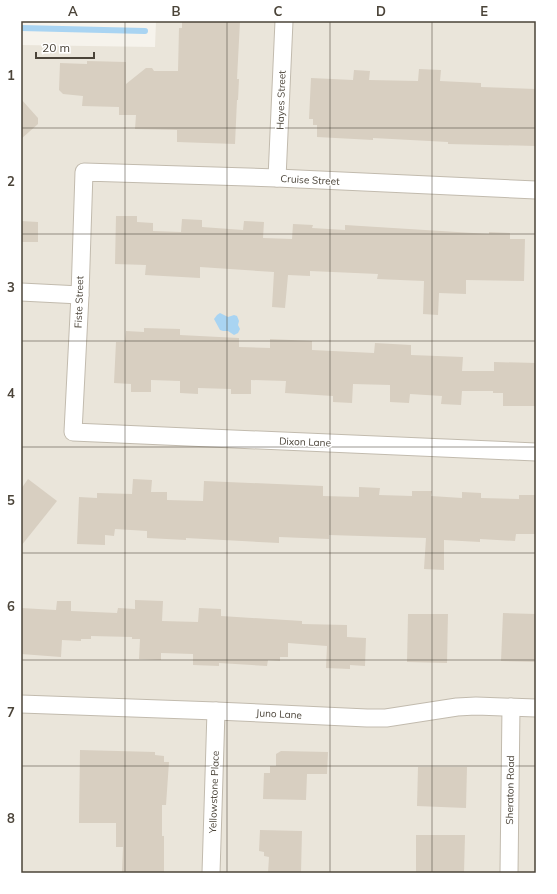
<svg xmlns="http://www.w3.org/2000/svg" width="557" height="894" viewBox="0 0 557 894" font-family="Mulish,sans-serif">
  <rect width="100%" height="100%" fill="#f6f3ec"/>
  <polygon fill="#eae5da" points="156,21 536,21 536,873 21,873 21,45 155,47"/>
  <polygon fill="#a9d4f2" points="220,313 228,317 234,315 237,316 239,321 238,325 240,329 238,333 234,335 228,331 223,331 220,330 214,319 217,315"/>
  <g fill="none" stroke-linecap="round" stroke-linejoin="round">
    <polyline stroke="#a9d4f2" stroke-width="6" points="21,28 145,31"/>
  </g>
  <g fill="#d8cfc1">
    <polygon points="182,21 240,21 237,79 239,79 238,100 237,100 235,144 177,142 177,130 135,129 136,115 119,115 119,107 82,106 83,96 63,94 59,90 60,63 87,64 87,61 126,62 126,84 146,68 152,68 154,71 178,71 179,28 182,28"/>
    <polygon points="419,69 441,70 440,81 481,83 481,87 536,89 536,146 448,144 448,142 373,138 373,140 317,137 317,125 313,125 313,119 309,119 311,78 353,80 354,70 370,71 369,80 418,81"/>
    <polygon points="21,99 38,118 38,124 21,139"/>
    <polygon points="116,216 137,216 137,222 153,223 153,231 181,232 182,219 202,220 202,227 243,230 244,221 264,222 263,238 292,239 293,224 313,225 312,228 345,230 345,225 489,234 489,232 510,233 510,239 525,239 524,281 466,280 466,294 439,293 438,315 423,314 424,281 377,279 378,274 310,271 310,276 288,275 285,308 272,307 274,272 200,267 200,278 145,275 146,265 115,264"/>
    <polygon points="21,221 38,222 38,242 21,242"/>
    <polygon points="144,328 180,329 180,335 239,338 239,347 270,348 270,339 312,341 312,350 374,353 375,343 411,345 411,355 463,357 462,371 494,371 494,362 536,363 536,406 503,406 503,393 493,393 493,391 462,391 461,405 441,404 442,396 410,394 409,403 390,402 390,385 353,384 352,403 333,402 333,396 285,393 286,381 251,380 251,394 231,394 231,389 198,388 198,394 180,393 180,381 151,380 151,392 131,392 131,384 114,383 116,342 125,342 126,331 144,332"/>
    <polygon points="28,479 57,501 21,546 21,489"/>
    <polygon points="133,479 152,480 151,492 167,492 167,500 203,501 204,481 323,486 323,496 359,497 359,487 380,488 379,495 412,496 412,491 432,491 431,496 462,498 462,492 481,493 481,498 519,499 519,495 536,495 536,534 516,534 515,541 480,539 480,542 444,540 444,570 424,569 426,538 329,535 329,539 279,537 279,543 186,538 186,540 147,538 147,531 115,529 114,536 105,535 105,545 77,544 79,497 97,498 97,493 132,494"/>
    <polygon points="135,600 163,601 162,621 198,622 199,608 221,609 221,616 302,621 302,624 347,625 347,637 366,638 365,666 350,665 350,669 326,668 327,646 288,643 288,657 280,657 280,661 268,660 267,666 219,663 219,666 193,665 193,654 161,653 161,660 139,659 140,639 132,639 132,637 91,636 91,639 81,639 81,641 62,640 61,657 21,654 21,608 56,610 57,601 71,601 71,611 117,613 118,608 135,609"/>
    <polygon points="503,613 536,614 536,662 501,661"/>
    <polygon points="408,614 448,614 447,663 407,662"/>
    <polygon points="80,750 155,752 155,755 164,756 164,762 169,762 166,805 162,805 162,836 164,836 164,872 122,872 123,847 116,847 116,823 79,823"/>
    <polygon points="281,751 328,752 327,774 307,774 306,800 263,799 264,773 270,773 270,766 276,766 276,754"/>
    <polygon points="418,767 467,767 466,808 417,806"/>
    <polygon points="260,830 302,831 301,873 268,873 269,857 264,856 264,852 259,851"/>
    <polygon points="416,835 465,835 464,873 416,873"/>
  </g>
  <g fill="none" stroke-linecap="round" stroke-linejoin="round">
    <defs>
      <g id="street">
        <polyline points="277,178 284,21"/>
        <polyline points="536,190 277,178 84,172 80,295 73,432 536,452"/>
        <polyline points="21,292 80,295"/>
        <polyline points="21,704 216,711 367,718 386,718 457,707 476,706 536,708"/>
        <polyline points="211,873 216,711"/>
        <polyline points="509,873 511,707"/>
      </g>
    </defs>
    <use href="#street" stroke="#c2bbae" stroke-width="19"/>
    <use href="#street" stroke="#fff" stroke-width="17"/>
  </g>
  <path fill="none" stroke="#4b4439" stroke-width="1" stroke-opacity="0.55" d="M125,21v852M227,21v852M330,21v852M432,21v852M21,128h515M21,234h515M21,341h515M21,447h515M21,553h515M21,660h515M21,766h515"/>
  <g text-anchor="middle" dominant-baseline="central" stroke-width="3" stroke-linejoin="round" paint-order="stroke">
    <g font-size="10" fill="#4b4439" stroke="#fff">
      <text transform="translate(281 100) rotate(-88)">Hayes Street</text>
      <text transform="translate(310 180) rotate(3)">Cruise Street</text>
      <text transform="translate(79 302) rotate(-88)">Fiste Street</text>
      <text transform="translate(305 442) rotate(2)">Dixon Lane</text>
      <text transform="translate(279 714) rotate(3)">Juno Lane</text>
      <text transform="translate(510 790) rotate(-89)">Sheraton Road</text>
      <text transform="translate(214 792) rotate(-88)">Yellowstone Place</text>
    </g>
  </g>
  <rect width="557" height="894" fill="none" stroke="#ffffff" stroke-width="44"/>
  <path d="M36 52v6h58v-6" fill="none" stroke="#4b4439" stroke-width="2"/>
  <text x="42" y="52" font-size="12" fill="#4b4439" stroke="#ffffff" stroke-width="3" paint-order="stroke">20 m</text>
  <rect x="22" y="22" width="513" height="850" fill="none" stroke="#4b4439" stroke-width="1.5"/>
  <g font-size="13" text-anchor="middle" font-weight="bold" fill="#4b4439">
    <text x="73" y="16">A</text>
    <text x="176" y="16">B</text>
    <text x="278" y="16">C</text>
    <text x="381" y="16">D</text>
    <text x="484" y="16">E</text>
    <text x="11" y="80">1</text>
    <text x="11" y="186">2</text>
    <text x="11" y="292">3</text>
    <text x="11" y="398">4</text>
    <text x="11" y="505">5</text>
    <text x="11" y="611">6</text>
    <text x="11" y="717">7</text>
    <text x="11" y="823">8</text>
  </g>
</svg>
